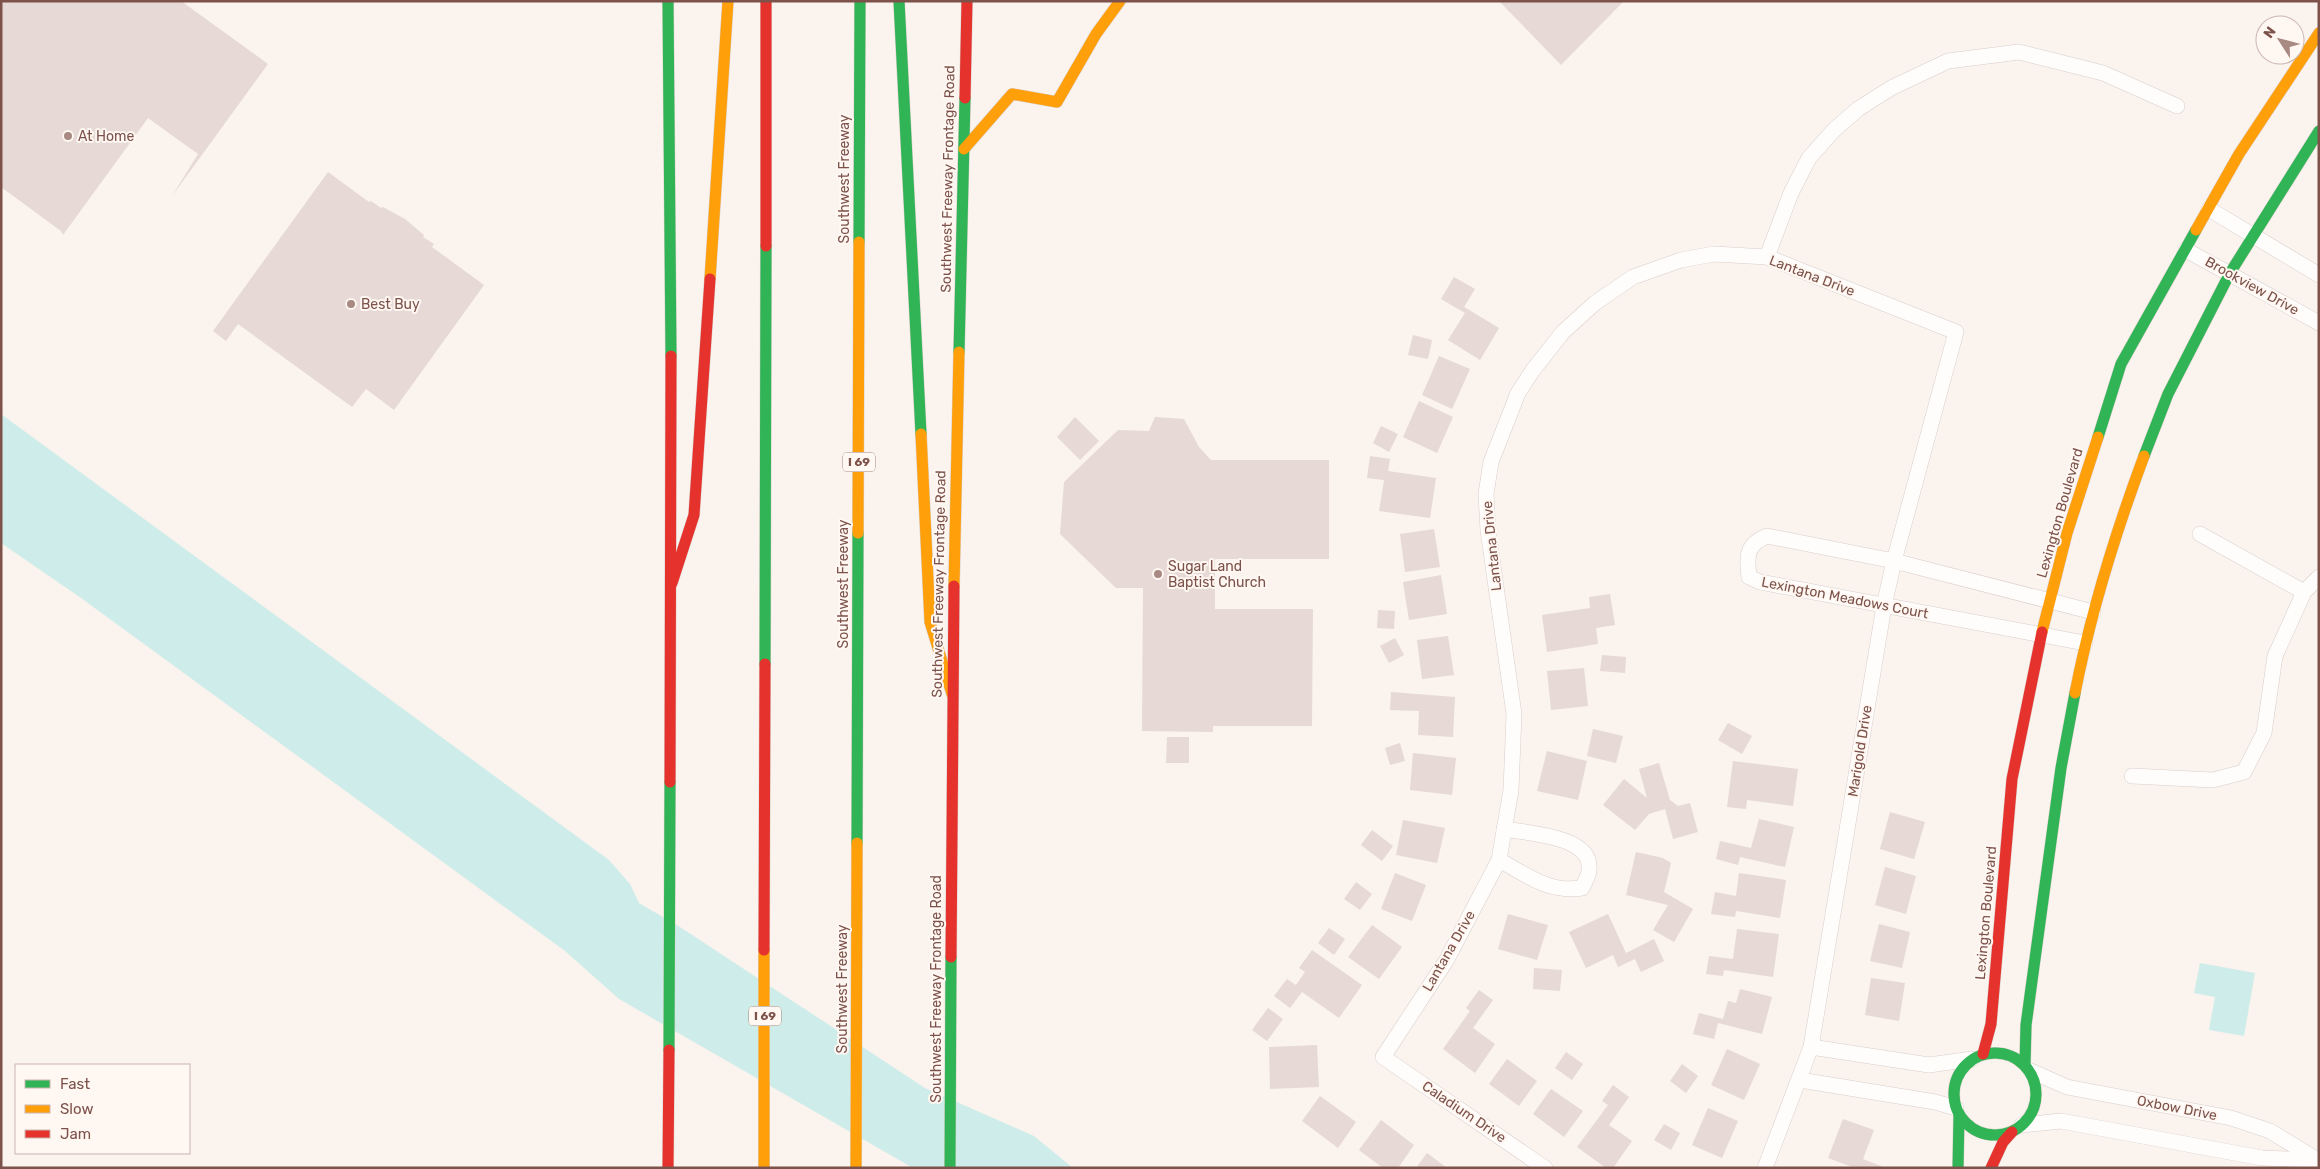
<svg xmlns="http://www.w3.org/2000/svg" width="2320" height="1169" viewBox="0 0 2320 1169" font-family="Rubik,sans-serif">
  <rect width="100%" height="100%" fill="#faf3ee"/>
  <g fill="#ceedea">
    <polygon points="1,414 609,860 630,884 639,903 680,927 925,1088 1034,1136 1073,1168 913,1168 619,999 565,951 81,598 1,543"/>
    <polygon points="2200,963 2255,973 2244,1036 2209,1030 2215,997 2194,993"/>
  </g>
  <g fill="#e7d9d5">
    <polygon points="1,1 181,1 268,64 172,196 198,154 148,118 63,235 61,231 1,187"/>
    <polygon points="1499,1 1624,1 1561,65"/>
    <polygon points="328,172 369,202 371,201 381,208 383,207 405,219 424,235 423,237 434,244 432,247 484,285 394,410 366,389 352,407 238,324 226,341 213,331"/>
    <polygon points="1454,277 1475,289 1464,307 1499,328 1480,360 1448,340 1465,313 1441,299"/>
    <polygon points="1413,335 1432,340 1428,359 1408,355"/>
    <polygon points="1439,356 1470,369 1452,409 1422,395"/>
    <polygon points="1419,401 1453,417 1437,453 1403,437"/>
    <polygon points="1075,417 1099,441 1080,460 1057,437"/>
    <polygon points="1155,417 1184,419 1199,447 1211,460 1329,460 1329,559 1215,559 1215,609 1313,609 1312,726 1213,726 1213,732 1142,731 1143,588 1116,588 1060,534 1064,482 1118,430 1149,431"/>
    <polygon points="1381,426 1398,434 1389,452 1373,443"/>
    <polygon points="1370,456 1390,459 1388,471 1436,478 1430,518 1379,511 1384,480 1367,478"/>
    <polygon points="1434,529 1440,567 1405,572 1400,534"/>
    <polygon points="1441,575 1447,614 1409,620 1403,582"/>
    <polygon points="1610,594 1615,625 1596,628 1598,644 1547,652 1542,615 1590,608 1589,597"/>
    <polygon points="1378,610 1395,611 1394,629 1377,628"/>
    <polygon points="1448,636 1454,675 1422,679 1417,640"/>
    <polygon points="1395,638 1404,655 1389,663 1380,646"/>
    <polygon points="1602,655 1626,657 1625,673 1600,671"/>
    <polygon points="1584,668 1588,706 1551,710 1547,671"/>
    <polygon points="1391,692 1455,697 1453,737 1418,735 1419,711 1390,710"/>
    <polygon points="1728,723 1752,736 1742,754 1718,740"/>
    <polygon points="1593,729 1623,736 1616,763 1587,756"/>
    <polygon points="1167,737 1189,737 1189,763 1166,763"/>
    <polygon points="1400,743 1405,761 1390,765 1385,748"/>
    <polygon points="1547,751 1587,761 1578,800 1537,791"/>
    <polygon points="1413,753 1456,758 1452,795 1410,790"/>
    <polygon points="1733,761 1798,769 1793,806 1747,800 1746,809 1727,807"/>
    <polygon points="1659,763 1670,800 1678,806 1690,803 1698,832 1673,839 1665,809 1649,814 1635,830 1603,805 1624,779 1647,798 1639,769"/>
    <polygon points="1890,812 1925,822 1914,859 1880,849"/>
    <polygon points="1759,819 1794,827 1785,867 1740,857 1738,865 1716,859 1720,841 1751,848"/>
    <polygon points="1403,820 1445,828 1437,863 1396,855"/>
    <polygon points="1372,830 1393,846 1382,861 1361,845"/>
    <polygon points="1636,852 1663,858 1671,863 1664,892 1693,909 1674,942 1653,930 1668,905 1626,895"/>
    <polygon points="1885,867 1916,876 1906,914 1875,905"/>
    <polygon points="1395,873 1426,885 1412,921 1381,909"/>
    <polygon points="1739,873 1786,880 1780,918 1736,911 1735,917 1711,914 1715,892 1736,896"/>
    <polygon points="1356,882 1372,894 1360,910 1344,899"/>
    <polygon points="1508,914 1548,925 1537,960 1498,949"/>
    <polygon points="1608,914 1626,953 1654,939 1664,961 1641,972 1635,959 1618,967 1613,955 1586,968 1569,932"/>
    <polygon points="1879,924 1910,932 1902,968 1870,961"/>
    <polygon points="1372,925 1402,947 1379,979 1348,957"/>
    <polygon points="1329,928 1345,939 1334,955 1318,943"/>
    <polygon points="1737,929 1779,934 1773,977 1724,970 1723,976 1706,974 1709,956 1733,959"/>
    <polygon points="1312,950 1362,985 1339,1018 1302,992 1290,1008 1274,996 1287,979 1296,985 1305,972 1299,968"/>
    <polygon points="1534,968 1562,970 1560,991 1533,989"/>
    <polygon points="1871,978 1905,983 1899,1021 1865,1015"/>
    <polygon points="1740,989 1772,997 1762,1034 1718,1023 1714,1039 1693,1034 1699,1013 1723,1019 1728,1001 1736,1003"/>
    <polygon points="1479,990 1493,1000 1473,1028 1495,1044 1475,1073 1443,1049 1470,1011 1466,1008"/>
    <polygon points="1268,1008 1283,1019 1267,1041 1252,1030"/>
    <polygon points="1317,1045 1319,1087 1270,1089 1269,1047"/>
    <polygon points="1727,1049 1760,1064 1744,1100 1711,1085"/>
    <polygon points="1566,1052 1583,1064 1572,1080 1555,1068"/>
    <polygon points="1507,1059 1537,1081 1519,1106 1489,1084"/>
    <polygon points="1682,1064 1698,1076 1686,1093 1670,1081"/>
    <polygon points="1613,1085 1629,1097 1609,1125 1632,1141 1613,1168 1606,1168 1577,1147 1608,1105 1602,1101"/>
    <polygon points="1551,1089 1583,1111 1564,1137 1533,1114"/>
    <polygon points="1320,1096 1356,1122 1338,1148 1302,1121"/>
    <polygon points="1708,1108 1738,1121 1722,1158 1692,1145"/>
    <polygon points="1843,1119 1874,1130 1863,1159 1886,1168 1855,1168 1828,1158"/>
    <polygon points="1381,1120 1414,1145 1398,1168 1383,1168 1359,1150"/>
    <polygon points="1664,1124 1680,1133 1671,1150 1654,1140"/>
    <polygon points="1427,1153 1447,1168 1416,1168"/>
  </g>
  <g fill="none" stroke-linecap="round" stroke-linejoin="round">
    <defs>
      <g id="street">
        <polyline points="2209,209 2319,275"/>
        <polyline points="2186,250 2319,323"/>
        <polyline points="1767,257 1791,193 1809,158 1834,130 1858,109 1891,88 1948,61 2019,52 2103,73 2177,106"/>
        <polyline points="2200,534 2304,592"/>
        <path d="M2085,643l-325,-61 -11,-5c-2,-20 -4,-32 18,-41l127,25 199,51"/>
        <polyline points="2132,776 2213,780 2244,772 2264,733 2275,656 2304,592 2319,577"/>
        <path d="M1499,860c28,15 49,33 83,28 2,-5 7,-12 7,-18 4,-34 -62,-37 -85,-41"/>
        <polyline points="1811,1047 1929,1065 1972,1059"/>
        <polyline points="2031,1071 2067,1087 2231,1118 2270,1131 2319,1161"/>
        <polyline points="1800,1080 1935,1102 1956,1108"/>
        <polyline points="2022,1125 2061,1121 2262,1158 2316,1160"/>
        <polyline points="1545,1168 1383,1057 1446,961 1499,860 1511,790 1514,714 1488,530 1486,494 1491,462 1518,393 1533,370 1563,332 1595,303 1633,277 1681,260 1714,254 1767,257 1956,332 1894,561 1884,606 1811,1047 1765,1168"/>
      </g>
      <g id="fast">
        <polyline points="668,1 671,356"/>
        <polyline points="899,1 921,434"/>
        <polyline points="859,242 860,1"/>
        <polyline points="959,352 965,98"/>
        <polyline points="2098,437 2121,364 2196,230"/>
        <polyline points="2144,456 2168,394 2230,273 2319,131"/>
        <polyline points="765,664 766,246"/>
        <polyline points="857,843 858,533"/>
        <polyline points="669,1050 670,782"/>
        <circle cx="1995" cy="1094" r="41"/>
        <polyline points="2025,1064 2026,1025 2061,768 2075,693"/>
        <polyline points="950,1168 951,957"/>
        <polyline points="1958,1168 1959,1115"/>
      </g>
      <g id="slow">
        <polyline points="964,149 1012,94 1057,102 1096,34 1120,1"/>
        <polyline points="2196,230 2239,154 2319,33"/>
        <polyline points="710,279 728,1"/>
        <polyline points="921,434 930,622 952,694"/>
        <polyline points="858,533 859,242"/>
        <polyline points="954,586 959,352"/>
        <polyline points="2042,632 2067,533 2098,437"/>
        <path d="M2075,693c16,-82 40,-159 69,-237"/>
        <polyline points="764,1168 764,950"/>
        <polyline points="856,1168 857,843"/>
      </g>
      <g id="jam">
        <polyline points="965,98 967,1"/>
        <polyline points="766,246 766,1"/>
        <polyline points="672,583 694,515 710,279"/>
        <polyline points="670,782 671,356"/>
        <polyline points="764,950 765,664"/>
        <polyline points="951,957 954,586"/>
        <polyline points="1983,1054 1991,1024 2012,779 2042,632"/>
        <polyline points="668,1168 669,1050"/>
        <polyline points="1991,1168 2003,1142 2012,1132"/>
      </g>
    </defs>
    <use href="#street" stroke="#d9ceca" stroke-width="16"/>
    <use href="#fast" stroke="#dbd0cc" stroke-width="12"/>
    <use href="#slow" stroke="#dbd0cc" stroke-width="12"/>
    <use href="#jam" stroke="#dbd0cc" stroke-width="12"/>
    <use href="#street" stroke="#fefdfc" stroke-width="15"/>
    <use href="#fast" stroke="#30b455" stroke-width="11"/>
    <use href="#slow" stroke="#ff9f0a" stroke-width="11"/>
    <use href="#jam" stroke="#e5322d" stroke-width="11"/>
  </g>
  <g fill="#a88a83" stroke="#fff7f2" stroke-width="2">
    <circle cx="68" cy="136" r="5"/>
    <circle cx="351" cy="304" r="5"/>
    <circle cx="1158" cy="574" r="5"/>
  </g>
  <g text-anchor="middle" dominant-baseline="central" stroke-width="4" stroke-linejoin="round" paint-order="stroke">
    <g fill="#fff7f2" stroke="#a3847c" stroke-width="1">
      <rect x="843" y="452.5" width="32" height="19" rx="4"/>
      <rect x="749" y="1006.5" width="32" height="19" rx="4"/>
    </g>
    <g font-size="12" font-weight="bold" fill="#7c524a">
      <text x="859" y="462">I 69</text>
      <text x="765" y="1016">I 69</text>
    </g>
    <g font-size="14" fill="#7c524a" stroke="#fff7f2" text-anchor="start">
      <text x="78" y="136">At Home</text>
      <text x="361" y="304">Best Buy</text>
      <text x="1168" y="566">Sugar Land<tspan x="1168" dy="16">Baptist Church</tspan></text>
    </g>
    <g font-size="14" fill="#7c524a" stroke="#fff7f2">
      <text transform="translate(844 179) rotate(-90)">Southwest Freeway</text>
      <text transform="translate(948 179) rotate(-89)">Southwest Freeway Frontage Road</text>
      <text transform="translate(1812 276) rotate(21)">Lantana Drive</text>
      <text transform="translate(2252 286) rotate(29)">Brookview Drive</text>
      <text transform="translate(2060 513) rotate(-74)">Lexington Boulevard</text>
      <text transform="translate(1492 546) rotate(-96)">Lantana Drive</text>
      <text transform="translate(843 584) rotate(-90)">Southwest Freeway</text>
      <text transform="translate(939 584) rotate(-89)">Southwest Freeway Frontage Road</text>
      <text transform="translate(1845 598) rotate(11)">Lexington Meadows Court</text>
      <text transform="translate(1860 751) rotate(-81)">Marigold Drive</text>
      <text transform="translate(1986 913) rotate(-85)">Lexington Boulevard</text>
      <text transform="translate(1449 951) rotate(-60)">Lantana Drive</text>
      <text transform="translate(842 989) rotate(-90)">Southwest Freeway</text>
      <text transform="translate(936 989) rotate(-90)">Southwest Freeway Frontage Road</text>
      <text transform="translate(2177 1108) rotate(11)">Oxbow Drive</text>
      <text transform="translate(1464 1112) rotate(34)">Caladium Drive</text>
    </g>
  </g>
  <rect width="2320" height="1169" fill="none" stroke="#7c524a" stroke-width="5"/>
  <rect x="15" y="1064" width="175" height="90" fill="#fff7f2" stroke="#cbb5af"/>
  <rect x="25" y="1080" width="25" height="8" fill="#30b455" stroke="#cbb5af"/>
  <text x="60" y="1089" font-size="15" fill="#7c524a">Fast</text>
  <rect x="25" y="1105" width="25" height="8" fill="#ff9f0a" stroke="#cbb5af"/>
  <text x="60" y="1114" font-size="15" fill="#7c524a">Slow</text>
  <rect x="25" y="1130" width="25" height="8" fill="#e5322d" stroke="#cbb5af"/>
  <text x="60" y="1139" font-size="15" fill="#7c524a">Jam</text>
  <g transform="translate(2280 40) rotate(306)"><circle r="24" fill="#fff7f2" stroke="#cbb5af"/>
  <path d="M0-4L9 19L0 12L-9 19Z" fill="#a88a83"/>
  <text y="-8" font-size="14" font-weight="bold" text-anchor="middle" fill="#7c524a">N</text>
  </g>
</svg>
